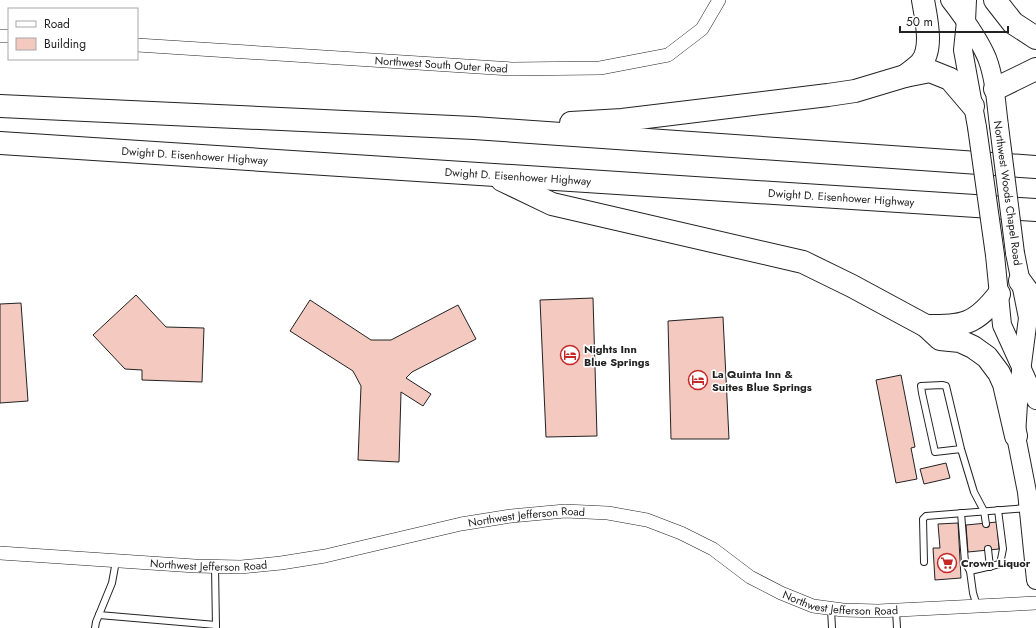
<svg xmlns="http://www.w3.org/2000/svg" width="1036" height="628" viewBox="0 0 1036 628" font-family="Jost,sans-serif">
  <rect width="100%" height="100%" fill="#fff"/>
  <g fill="#f3c9c0" stroke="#222">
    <polygon points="136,295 166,327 204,328 202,382 142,380 142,370 125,369 93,335"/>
    <polygon points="593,298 597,436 546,437 540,300"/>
    <polygon points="310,300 371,340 391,340 458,305 476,339 412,372 406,378 431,394 423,406 401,392 399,462 358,460 361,386 353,371 290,331"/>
    <polygon points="21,303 28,401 0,403 0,304"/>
    <polygon points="723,317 729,439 671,439 668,321"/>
    <polygon points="901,375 915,447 911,448 917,479 896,483 876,380"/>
    <polygon points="946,463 950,478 924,484 920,469"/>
    <polygon points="997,522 999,549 968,552 966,525"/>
    <polygon points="958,523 961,578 935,580 933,548 940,548 938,524"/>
  </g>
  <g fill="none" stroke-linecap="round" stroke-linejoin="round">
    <defs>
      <g id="service">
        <polyline points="961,449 935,452 922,393 921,386 942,385 946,386 961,449 974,492 984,511 986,524"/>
        <polyline points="961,513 965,562 970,571"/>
        <polyline points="988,549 990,567"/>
        <polyline points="924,562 923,519 926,516 1027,508"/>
        <polyline points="215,566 216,628"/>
        <polyline points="977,606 973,593 970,571 1000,564 1003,549 998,510"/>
        <polyline points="831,609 832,628"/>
        <polyline points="896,610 897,628"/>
        <polyline points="99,615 216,625"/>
        <polyline points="95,628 96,622 112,583 116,561"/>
      </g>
      <g id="minor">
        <polyline points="0,36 9,36"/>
        <path id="s1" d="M137,45l375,24 88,-1 68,-13 34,-26 17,-29"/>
        <path id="s2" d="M0,553l195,13 46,1 40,-4 44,-7 136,-32 50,-8 54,-5 43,2 39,7 34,13 32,16 37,28 31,16 32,13 30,4 35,1 158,-8"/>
      </g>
      <g id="secondary">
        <path d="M950,0c14,18 28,37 37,58 8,21 9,45 12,68"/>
        <polyline points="967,0 966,21 963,50 977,127"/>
        <polyline points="1015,253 1028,318 1019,387 1016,436 1027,492 1036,580"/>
        <polyline points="995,255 1002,325 1036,400"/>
      </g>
      <g id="motorway">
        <polyline points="995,0 1013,23 1036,38"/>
        <path d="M905,76c5,-4 11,-8 15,-12 14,-14 6,-46 3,-64"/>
        <polyline points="995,89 1036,69"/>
        <polyline points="0,106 474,128 1036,167"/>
        <polyline points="571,123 622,120 828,95 855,91 905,76 930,71 950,79 973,106"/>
        <path id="s3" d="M0,143l1036,67"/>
        <polyline points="502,180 552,204 803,262 852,286 926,326 940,339 960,341 973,347 987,357 999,373 1004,384 1016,436"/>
        <polyline points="1020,281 1036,303"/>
        <path d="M926,326c38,0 49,-1 73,-32"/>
      </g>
    </defs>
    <use href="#service" stroke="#222" stroke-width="8"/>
    <use href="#minor" stroke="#222" stroke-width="14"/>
    <use href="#secondary" stroke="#222" stroke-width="20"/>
    <use href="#motorway" stroke="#222" stroke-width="24"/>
    <use href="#service" stroke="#fff" stroke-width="6"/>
    <use href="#minor" stroke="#fff" stroke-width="13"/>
    <use href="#secondary" stroke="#fff" stroke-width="18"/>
    <use href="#motorway" stroke="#fff" stroke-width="22"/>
    <defs>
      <g id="secondary-bridge">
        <polyline points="999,126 1015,253"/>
        <polyline points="977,127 995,255"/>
      </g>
    </defs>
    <use href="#secondary-bridge" stroke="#222" stroke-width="20" stroke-linecap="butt"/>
    <use href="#secondary-bridge" stroke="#fff" stroke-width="18"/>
  </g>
  <defs>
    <symbol id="hotel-ring" viewBox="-11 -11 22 22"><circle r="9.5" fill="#fff" stroke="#c62828" stroke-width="1.5"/><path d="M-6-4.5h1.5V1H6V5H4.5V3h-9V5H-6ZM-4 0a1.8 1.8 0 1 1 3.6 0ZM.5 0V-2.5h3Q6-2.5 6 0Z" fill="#c62828"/></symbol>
    <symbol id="supermarket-ring" viewBox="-11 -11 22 22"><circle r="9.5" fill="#fff" stroke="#c62828" stroke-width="1.5"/><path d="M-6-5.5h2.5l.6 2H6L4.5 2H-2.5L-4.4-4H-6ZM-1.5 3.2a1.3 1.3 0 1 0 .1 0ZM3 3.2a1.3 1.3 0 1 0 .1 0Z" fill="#c62828"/></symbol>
  </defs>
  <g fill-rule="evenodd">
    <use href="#hotel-ring" x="559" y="344" width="22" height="22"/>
    <use href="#hotel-ring" x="687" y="369" width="22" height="22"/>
    <use href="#supermarket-ring" x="936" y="552" width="22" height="22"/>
  </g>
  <g text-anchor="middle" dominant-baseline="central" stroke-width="3" stroke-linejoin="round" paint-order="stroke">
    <g font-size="11" fill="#222" stroke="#fff">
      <text stroke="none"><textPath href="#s1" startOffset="305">Northwest South Outer Road</textPath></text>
      <text stroke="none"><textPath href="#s3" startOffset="195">Dwight D. Eisenhower Highway</textPath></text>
      <text stroke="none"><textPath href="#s3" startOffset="519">Dwight D. Eisenhower Highway</textPath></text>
      <text transform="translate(1008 193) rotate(82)">Northwest Woods Chapel Road</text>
      <text stroke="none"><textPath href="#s3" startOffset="843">Dwight D. Eisenhower Highway</textPath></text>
      <text stroke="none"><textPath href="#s2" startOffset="532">Northwest Jefferson Road</textPath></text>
      <text stroke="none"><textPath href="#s2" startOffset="209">Northwest Jefferson Road</textPath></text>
      <text stroke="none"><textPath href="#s2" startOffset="868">Northwest Jefferson Road</textPath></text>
    </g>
    <g font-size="11" font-weight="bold" fill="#222" stroke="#fff" text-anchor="start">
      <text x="584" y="349">Nights Inn<tspan x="584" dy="13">Blue Springs</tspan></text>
      <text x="712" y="374">La Quinta Inn &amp;<tspan x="712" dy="13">Suites Blue Springs</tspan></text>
      <text x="961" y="563">Crown Liquor</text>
    </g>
  </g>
  <rect x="8" y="8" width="130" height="52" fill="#ffffff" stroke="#a7a7a7"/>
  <rect x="16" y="21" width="20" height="6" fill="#ffffff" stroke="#a7a7a7"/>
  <text x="44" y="28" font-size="12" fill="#222222">Road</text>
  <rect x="16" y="38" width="20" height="12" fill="#f3c9c0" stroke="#a7a7a7"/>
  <text x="44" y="48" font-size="12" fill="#222222">Building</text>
  <path d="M900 26v6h108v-6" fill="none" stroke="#222222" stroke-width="2"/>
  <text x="906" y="26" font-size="12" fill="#222222" stroke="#ffffff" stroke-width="3" paint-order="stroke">50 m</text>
</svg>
